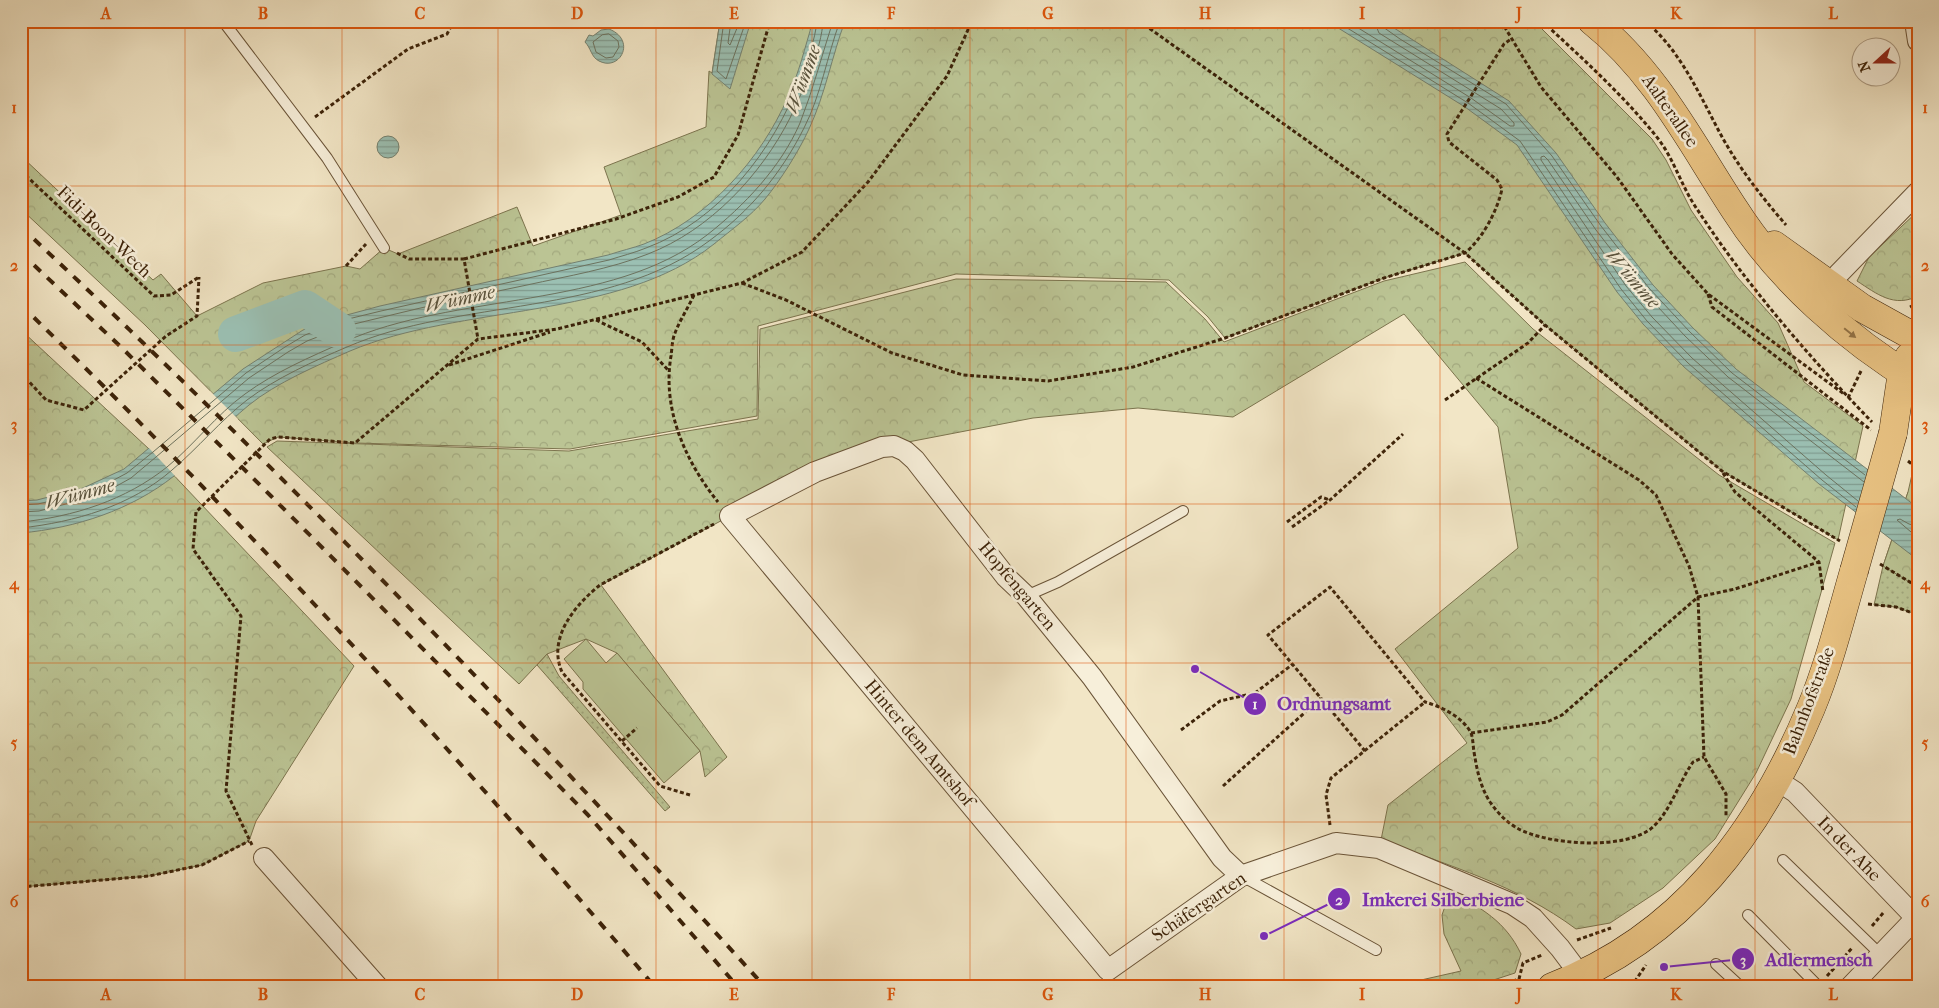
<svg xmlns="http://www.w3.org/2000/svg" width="1939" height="1008" viewBox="0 0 1939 1008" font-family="'IM FELL French Canon',serif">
  <defs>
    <pattern id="grass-dots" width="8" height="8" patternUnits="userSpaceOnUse" patternTransform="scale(1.25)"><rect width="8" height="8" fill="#bbc494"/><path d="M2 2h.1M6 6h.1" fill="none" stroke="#a2a87e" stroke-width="1.8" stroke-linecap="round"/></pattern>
    <pattern id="forest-crowns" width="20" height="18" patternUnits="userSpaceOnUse" patternTransform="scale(1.25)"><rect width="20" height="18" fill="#bbc494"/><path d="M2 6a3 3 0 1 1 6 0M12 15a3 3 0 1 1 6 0" fill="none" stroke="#a2a87e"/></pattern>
    <pattern id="water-rules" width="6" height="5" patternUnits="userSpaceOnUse" patternTransform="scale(1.25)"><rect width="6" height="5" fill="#9bc0b3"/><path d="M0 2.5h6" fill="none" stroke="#809c90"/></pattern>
  </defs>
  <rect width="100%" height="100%" fill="#f2e6c6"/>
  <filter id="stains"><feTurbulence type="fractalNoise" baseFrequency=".004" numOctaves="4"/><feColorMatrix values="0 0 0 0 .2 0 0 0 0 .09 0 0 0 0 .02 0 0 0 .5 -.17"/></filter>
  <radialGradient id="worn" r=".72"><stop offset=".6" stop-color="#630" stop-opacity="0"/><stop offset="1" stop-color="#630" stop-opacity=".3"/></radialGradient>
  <g fill="url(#grass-dots)" stroke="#7c744e">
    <polygon points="1908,492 1918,492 1918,615 1896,607 1874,605 1883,566"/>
    <polygon points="547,654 559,676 670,807 665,811 537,665"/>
  </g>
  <g fill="url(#forest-crowns)" stroke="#7c744e">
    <polygon points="720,21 1534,21 1652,139 1666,160 1691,210 1737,277 1778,323 1804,382 1863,426 1838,540 1722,471 1545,325 1465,253 1384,278 1225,338 1208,317 1169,280 956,274 758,326 757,416 570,449 355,443 278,437 263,444 145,325 21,209 21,156 153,280 161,274 197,316 263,283 346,266 360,269 384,248 398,254 517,207 533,246 621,215 604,167 706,127 709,71 712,73"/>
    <path d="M1918,211v85c-24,12 -41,-2 -61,-15l12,-24z"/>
    <path d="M1465,262l68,67 186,146 116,68 -44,156 -35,74 -41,66 -52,49 -53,35 -34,6c-59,-44 -127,-63 -195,-89l7,-35 79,-62 -72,-94 123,-101 -20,-121 -94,-113 -171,103 -95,-9 -105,10 -151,29 -152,69 -129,69 126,172 -22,20 -5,-26 -83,-98 -31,-14 -39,15 -28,30 -252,-237 10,-6 292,10 189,-32 2,-90 196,-50 210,3 39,37 19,23 160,-61z"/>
    <polygon points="21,330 149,449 354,666 256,821 249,841 202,865 149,876 21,887"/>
    <polygon points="1918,448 1918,587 1883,566 1908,492"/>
    <path d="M1450,892c31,15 56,30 71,62l-6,19 -43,14h-82l71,-16 -17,-37 -2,-19z"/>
  </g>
  <polygon fill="#bbc494" stroke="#7c744e" points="586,639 606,663 617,653 700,751 664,783 583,689 583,682 564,659"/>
  <g fill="url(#water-rules)" stroke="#75816f">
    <polygon points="720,21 751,21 730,89 712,74"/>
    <path d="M813,21h32c-13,35 -20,74 -36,108 -10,22 -29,52 -44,70 -14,17 -34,31 -51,45 -95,76 -253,60 -364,107 -32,14 -74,32 -101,54 -26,21 -48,49 -75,71 -43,34 -98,52 -153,57v-32l16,-1 46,-12 41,-19 119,-100 60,-39 40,-14 37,-10 228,-51c12,-4 25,-7 36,-11 64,-25 117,-85 144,-147 11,-24 17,-50 25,-76z"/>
    <polygon points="1327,21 1383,21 1509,101 1556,153 1605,223 1653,285 1693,328 1736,369 1918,508 1918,560 1819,484 1684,367 1643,324 1617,292 1517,145 1465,107"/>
    <path d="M609,29c28,11 11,43 -10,32 -8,-4 -8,-13 -14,-19l4,-7 4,1 8,-6z"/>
    <circle cx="388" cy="147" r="11"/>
  </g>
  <polygon fill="#f2e6c6" points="210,391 238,419 176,477 148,447"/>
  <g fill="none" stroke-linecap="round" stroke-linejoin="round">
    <g stroke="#6c725e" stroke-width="1">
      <polyline points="724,21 717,71 726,79 746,21"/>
      <polyline points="731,21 728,43 730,45 740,21"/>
      <polyline points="1336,21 1468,103 1520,141 1621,289 1647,321 1688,363 1822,480 1856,507"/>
      <polyline points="1347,21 1471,98 1510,126 1514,126 1514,123 1501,109 1379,33 1374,21"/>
      <polyline points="1381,21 1383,27 1400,39 1506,104 1552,156 1601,226 1649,288 1689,331 1732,373 1865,475"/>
      <polygon points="609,34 618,41 619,47 613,57 606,58 596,52 593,42 602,35"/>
      <polyline points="1858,501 1826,475 1692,358 1652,317 1626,286 1541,160 1541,157 1544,156 1548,160 1596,230 1644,292 1685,336 1728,377 1864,482"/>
      <path d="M21,505l17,-1 46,-11 26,-11 17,-9 26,-21 93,-79 39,-26 20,-12 39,-15 37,-9 228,-51c12,-4 25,-7 37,-12 73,-27 128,-98 154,-169 7,-18 15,-38 17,-58"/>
      <path d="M21,512l18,-1 46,-12 28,-11 18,-10 25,-21 93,-79 39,-26 19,-11 39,-15 37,-9c48,-12 96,-22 144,-32 41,-9 83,-16 121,-31 62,-24 113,-79 142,-136 12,-25 32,-70 33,-97"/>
      <path d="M21,522c52,-5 105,-22 146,-55 27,-22 49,-52 78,-73 30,-22 65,-37 99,-52 111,-50 266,-32 363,-107 37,-29 74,-68 93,-112 13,-33 22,-68 33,-102"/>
      <polyline points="1918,526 1909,524 1900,519 1897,520 1918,538"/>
      <path d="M21,528c54,-6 110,-22 151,-58 26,-22 48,-49 75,-70 29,-22 67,-39 100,-53 113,-49 261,-30 362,-106 41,-30 72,-67 95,-113 17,-33 23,-72 36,-107"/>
    </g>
    <polyline stroke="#9bc0b3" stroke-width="36" points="236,334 305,308 338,330"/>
    <defs>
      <g id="service">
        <polyline points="223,21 327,158 384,248"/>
        <polyline points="1026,596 1058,582 1183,511"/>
        <polyline points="1783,860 1880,954"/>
        <polyline points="1242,876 1376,950"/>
        <polyline points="1748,915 1819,987"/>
        <polyline points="1716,964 1741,987"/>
      </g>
      <g id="minor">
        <polyline points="1915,21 1918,41"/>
        <polyline points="1820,293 1918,192"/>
        <polyline points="1778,781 1795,792 1918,920"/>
        <polyline points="264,858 378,987"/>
        <polyline points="1241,876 1222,858 1092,677 1026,596 1006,577 915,460 905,451 894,446 882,447 815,472 730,516 1108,970 1241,876 1336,843 1379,848 1512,904 1533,918 1560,948 1581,976 1586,987"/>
        <polyline points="1850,987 1916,918"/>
      </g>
      <g id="primary">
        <path d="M1592,21c64,51 99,122 143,189 44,69 113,130 183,172"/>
        <polyline points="1774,245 1862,308 1918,339"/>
        <polyline points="1893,433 1902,372 1909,357"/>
        <path d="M1552,987c130,-50 207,-154 259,-279 18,-43 30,-92 43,-137"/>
      </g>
    </defs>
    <use href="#service" stroke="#6a5438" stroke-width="12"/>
    <use href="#minor" stroke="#6a5438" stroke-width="22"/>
    <use href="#primary" stroke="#3d2309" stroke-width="29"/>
    <g stroke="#3d2309" stroke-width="3" stroke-dasharray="4 2.5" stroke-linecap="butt">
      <polyline points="1139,21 1465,253 1545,325 1722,471 1840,541"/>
      <polyline points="1501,21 1541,87 1617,177 1672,254 1708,294 1844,394"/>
      <path d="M1542,21c40,37 80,73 114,115 18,22 25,50 41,73 48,74 113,149 175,213"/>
      <path d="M1645,21c36,30 54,73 76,114 18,33 40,61 65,90"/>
      <polyline points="315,117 408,49 447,34 454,21"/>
      <polyline points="21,171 154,296 171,295 199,277"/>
      <polyline points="397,253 409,259 464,259 478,339"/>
      <polyline points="464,259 616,219 678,197 714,177 738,135 770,21"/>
      <polyline points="346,266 366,244"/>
      <path d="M742,283l44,17 106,53 71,22 85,6 85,-14 92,-29 159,-60 81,-25c17,-14 32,-41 37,-64l-5,-9 -48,-38 -2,-8 57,-90 7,-5"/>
      <polyline points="1708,294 1712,307 1871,430"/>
      <path d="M694,295c-6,13 -14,25 -19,38 -3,7 -3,16 -4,23 -9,53 14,105 47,146"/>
      <polyline points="1910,307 1918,303"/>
      <polyline points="596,320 642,342 668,370"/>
      <polyline points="449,365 550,332"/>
      <polyline points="21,373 46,400 84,410 166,336 197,316 199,277"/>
      <polyline points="1476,378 1639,480 1656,495 1689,566 1698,597 1704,757 1726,794 1726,817"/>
      <polyline points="1848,398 1861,371"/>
      <polyline points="1445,400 1528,343 1545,325"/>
      <polyline points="1908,461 1918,469"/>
      <polyline points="1723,473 1735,492 1819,562 1823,592"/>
      <polyline points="1287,522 1321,497 1330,500"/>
      <polyline points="1292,527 1330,500 1403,434"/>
      <polyline points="1880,564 1918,587"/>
      <polyline points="1868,604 1896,607 1918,615"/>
      <polyline points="1181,730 1220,701 1255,693 1293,664"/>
      <polyline points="1471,733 1547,722 1562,715 1698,597 1735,589 1819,562"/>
      <polyline points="622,741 637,728"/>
      <path d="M1365,751l-97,-116 62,-48 95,115c15,4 38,15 46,31 2,5 2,13 3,19 3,18 6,34 16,50 7,10 16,20 27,26 30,17 109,23 136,-1 18,-17 26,-45 40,-65l11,-5"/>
      <polyline points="1223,786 1321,698"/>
      <path d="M690,795l-30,-9 -98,-114c-15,-34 13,-67 38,-87l114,-61"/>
      <polyline points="1330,825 1326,795 1331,778 1425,702"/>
      <polyline points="252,845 226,791 241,616 193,549 196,512 270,439 278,437 355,443 478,339 557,329 742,283 802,252 868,182 947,76 972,21"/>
      <polyline points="21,887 149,876 202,865 249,841"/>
      <polyline points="1872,926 1884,912"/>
      <polyline points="1577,940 1611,928"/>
      <polyline points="1827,976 1853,947"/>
      <polyline points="1519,979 1522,987"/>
      <polyline points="1494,987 1519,979 1523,963 1542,955"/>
      <polyline points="1631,987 1646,965"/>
    </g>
    <use href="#service" stroke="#f7efda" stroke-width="10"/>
    <use href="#minor" stroke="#f7efda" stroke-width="20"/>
    <use href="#primary" stroke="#e9c383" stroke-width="28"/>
    <g stroke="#3d2309" stroke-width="4" stroke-dasharray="9 9" stroke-linecap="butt">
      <path d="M21,227c259,242 506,497 744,760"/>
      <polyline points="21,253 120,346 271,496 588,815 738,987"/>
      <path d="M21,305c223,216 432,445 634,682"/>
    </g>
    <defs>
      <polyline id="primary-bridge" points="1854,571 1893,433"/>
    </defs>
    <use href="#primary-bridge" stroke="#3d2309" stroke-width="29" stroke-linecap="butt"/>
    <use href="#primary-bridge" stroke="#e9c383" stroke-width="28"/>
  </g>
  <defs><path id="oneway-solid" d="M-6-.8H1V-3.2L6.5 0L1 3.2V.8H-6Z" transform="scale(1.25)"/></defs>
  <use fill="#937346" href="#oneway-solid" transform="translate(1850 333) rotate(39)"/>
  <path fill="none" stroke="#df560c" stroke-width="1" stroke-opacity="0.55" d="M185,21v966M342,21v966M498,21v966M656,21v966M812,21v966M970,21v966M1126,21v966M1284,21v966M1440,21v966M1598,21v966M1755,21v966M21,186h1897M21,345h1897M21,504h1897M21,663h1897M21,822h1897"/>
  <g text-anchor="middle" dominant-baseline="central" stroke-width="5" stroke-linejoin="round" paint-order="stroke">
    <g font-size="18" fill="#3d2309" stroke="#f7efda">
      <text transform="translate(1670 111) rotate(55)">Aalterallee</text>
      <text transform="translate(104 232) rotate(44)">Fidi-Boon-Wech</text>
      <text transform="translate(1017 586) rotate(50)">Hopfengarten</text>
      <text transform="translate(1809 701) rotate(-69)">Bahnhofstraße</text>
      <text transform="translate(919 743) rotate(50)">Hinter dem Amtshof</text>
      <text transform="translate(1849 849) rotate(46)">In der Ahe</text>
      <text transform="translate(1199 907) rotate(-34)">Schäfergarten</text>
    </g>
    <g font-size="19" font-style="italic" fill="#59523c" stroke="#f7efda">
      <text transform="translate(803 79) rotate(-70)">Wümme</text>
      <text transform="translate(1633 279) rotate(49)">Wümme</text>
      <text transform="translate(460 299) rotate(-12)">Wümme</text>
      <text transform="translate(80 494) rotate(-15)">Wümme</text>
    </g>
  </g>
  <path fill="none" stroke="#7b2cbf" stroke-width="2" d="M1195 669L1255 704M1264 936L1339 899M1664 967L1743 959"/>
  <g fill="#7b2cbf" stroke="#f7efda" stroke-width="2">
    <circle cx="1195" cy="669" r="5"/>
    <circle cx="1264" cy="936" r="5"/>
    <circle cx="1664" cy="967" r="5"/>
    <circle cx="1255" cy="704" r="12"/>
    <circle cx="1339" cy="899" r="12"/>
    <circle cx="1743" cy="959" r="12"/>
  </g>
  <g font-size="15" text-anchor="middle" font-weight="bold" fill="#fff">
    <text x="1255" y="709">1</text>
    <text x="1339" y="905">2</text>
    <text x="1743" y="965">3</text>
  </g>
  <g font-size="19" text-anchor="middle" font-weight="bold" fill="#7b2cbf" stroke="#f7efda" stroke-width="5" stroke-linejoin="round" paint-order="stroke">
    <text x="1334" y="710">Ordnungsamt</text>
    <text x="1443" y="906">Imkerei Silberbiene</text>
    <text x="1819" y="966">Adlermensch</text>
  </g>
  <rect width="1939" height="1008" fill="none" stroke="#f2e6c6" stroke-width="55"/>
  <g transform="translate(1876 62) rotate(249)"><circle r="24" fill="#f7efda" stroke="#ad9d86"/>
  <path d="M0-4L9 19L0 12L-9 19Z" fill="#8f2418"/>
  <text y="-8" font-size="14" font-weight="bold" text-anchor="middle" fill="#3d2309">N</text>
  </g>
  <rect x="28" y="28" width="1884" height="952" fill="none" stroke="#df560c" stroke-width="2"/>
  <g font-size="16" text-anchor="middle" font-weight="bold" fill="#df560c">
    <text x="106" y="19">A</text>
    <text x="263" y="19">B</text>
    <text x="420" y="19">C</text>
    <text x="577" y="19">D</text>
    <text x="734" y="19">E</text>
    <text x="891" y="19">F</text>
    <text x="1048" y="19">G</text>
    <text x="1205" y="19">H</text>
    <text x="1362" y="19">I</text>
    <text x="1519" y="19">J</text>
    <text x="1676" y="19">K</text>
    <text x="1833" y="19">L</text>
    <text x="14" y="113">1</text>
    <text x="1925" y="113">1</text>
    <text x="14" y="271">2</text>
    <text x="1925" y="271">2</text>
    <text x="14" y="430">3</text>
    <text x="1925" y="430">3</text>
    <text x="14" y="589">4</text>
    <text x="1925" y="589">4</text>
    <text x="14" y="748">5</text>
    <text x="1925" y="748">5</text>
    <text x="14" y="907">6</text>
    <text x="1925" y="907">6</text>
    <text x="106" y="1000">A</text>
    <text x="263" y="1000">B</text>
    <text x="420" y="1000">C</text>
    <text x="577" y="1000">D</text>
    <text x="734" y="1000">E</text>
    <text x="891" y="1000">F</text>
    <text x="1048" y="1000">G</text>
    <text x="1205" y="1000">H</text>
    <text x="1362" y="1000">I</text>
    <text x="1519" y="1000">J</text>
    <text x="1676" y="1000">K</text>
    <text x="1833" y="1000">L</text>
  </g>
  <rect width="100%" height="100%" filter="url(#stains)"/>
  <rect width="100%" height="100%" fill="url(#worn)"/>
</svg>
